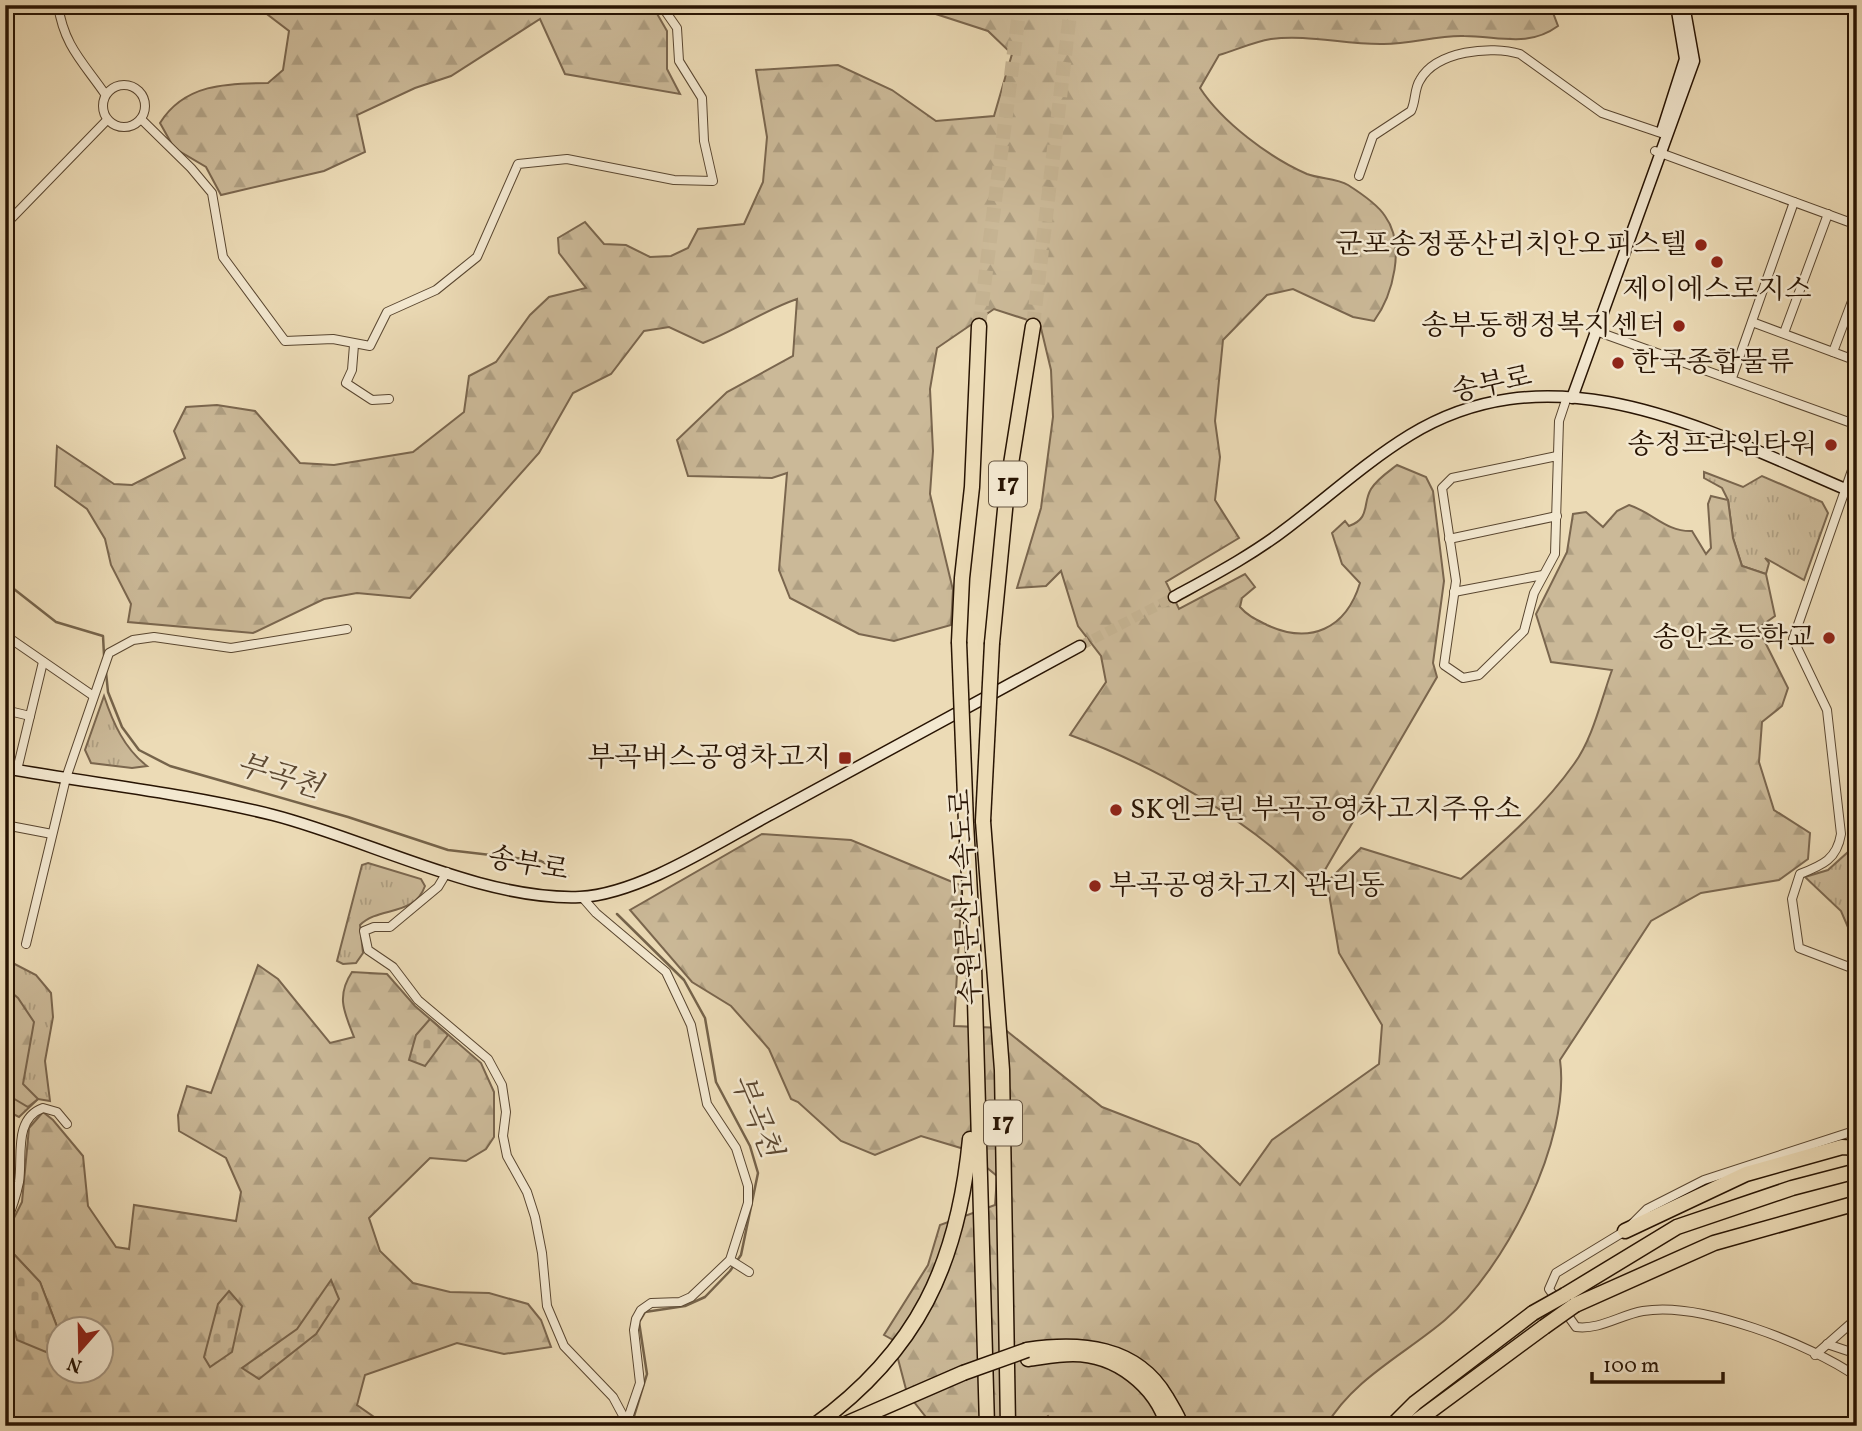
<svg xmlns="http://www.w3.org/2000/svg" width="1862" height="1431" viewBox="0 0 1862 1431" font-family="Vollkorn,'Noto Serif KR',serif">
  <defs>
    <pattern id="grass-tufts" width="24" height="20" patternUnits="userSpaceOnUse" patternTransform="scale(1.75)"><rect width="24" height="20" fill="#cbb998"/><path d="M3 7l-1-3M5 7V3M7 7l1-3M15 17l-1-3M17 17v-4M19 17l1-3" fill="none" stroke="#ae9e81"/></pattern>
    <pattern id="forest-firs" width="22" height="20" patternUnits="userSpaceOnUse" patternTransform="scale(1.75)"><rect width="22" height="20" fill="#cbb998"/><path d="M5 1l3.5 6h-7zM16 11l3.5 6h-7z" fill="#ae9e81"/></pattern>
    <pattern id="cemetery-stones" width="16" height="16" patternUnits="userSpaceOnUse" patternTransform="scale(1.75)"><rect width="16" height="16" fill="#cbb998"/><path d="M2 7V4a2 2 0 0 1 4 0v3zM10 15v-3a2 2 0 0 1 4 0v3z" fill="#ae9e81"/></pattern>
  </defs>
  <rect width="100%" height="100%" fill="#ecdbb6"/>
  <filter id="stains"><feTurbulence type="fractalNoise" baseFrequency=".00286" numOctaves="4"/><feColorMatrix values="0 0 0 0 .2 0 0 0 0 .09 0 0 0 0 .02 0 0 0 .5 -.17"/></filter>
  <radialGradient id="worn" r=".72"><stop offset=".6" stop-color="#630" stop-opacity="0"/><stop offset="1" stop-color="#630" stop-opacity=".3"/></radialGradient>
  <g fill="url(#grass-tufts)" stroke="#7a664e" stroke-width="2">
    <polygon points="1704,472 1743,487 1762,476 1822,502 1828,513 1804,580 1765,558 1769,563 1766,574 1742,566 1733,538 1728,500 1722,488 1704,478"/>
    <path d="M104,696c9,27 20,52 43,70l-15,2 -41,-5 -6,-13z"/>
    <polygon points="1848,852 1857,863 1857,948 1841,911 1805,877 1828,870"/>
    <path d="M368,863l53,16 4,7c-11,31 -46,20 -65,39l3,28 -7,10 -13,1 -6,-3 25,-96z"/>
    <polygon points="5,959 36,975 51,993 53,1017 45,1061 50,1101 38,1099 19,1117 5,1110"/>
  </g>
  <g fill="url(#forest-firs)" stroke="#7a664e" stroke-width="2" fill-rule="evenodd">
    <path d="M255,5h397l15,26v38l13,25 -115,-20 -25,-55 -89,57 -36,12 -58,27 8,37 -41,19 -103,24 -15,-28 -32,-19 -14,-25c24,-39 67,-40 108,-40l15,-13 6,-39z"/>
    <path d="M908,5h642l8,21c-30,22 -59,10 -94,10 -26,-1 -53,8 -80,8 -38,1 -76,-10 -113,-5 -18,3 -35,11 -52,16l-19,33c22,34 70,70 107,86 13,5 30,4 41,11 11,7 30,20 37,31 21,29 8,79 -11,105l-21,-4 -60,-28 -26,6 -44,45 -8,81 5,36 -5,43 24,38 -73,44 13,27 66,-35 10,13 -13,11 -2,9c8,9 15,12 27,18 43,20 79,4 93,-42l-18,-19 -10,-31 13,-12 4,5c22,-8 13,-22 22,-37 6,-10 17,-17 26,-24l29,12 7,14 11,90 -11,82 4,14 -122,210c-62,-66 -160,-121 -245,-152l36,-53 -5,-26 -23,-30 -17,-55 -15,15 -29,2 24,-80 12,-91 -2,-47 -11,-46 -46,-15 -57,39 -7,41 3,62 -3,43 23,96 -2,35 -57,16 -35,-7 -69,-36 -11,-28 8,-97 -15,5 -84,-2 -11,-36 50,-48 66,-36 4,-57c-35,12 -60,31 -94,44l-34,-16 -25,4 -33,43 -38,19 -34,60 -129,145 -53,-5 -33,6 -71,34 -125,-11 3,-18 -20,-39 -6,-26 -18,-30 -32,-23 2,-40 57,38 18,1 53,-27 -11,-27 12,-24 31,-2 38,6 45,52 34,2 79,-13 51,-40 5,-36 27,-14 34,-47 19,-18 37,-9 -27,-35 -1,-15 27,-16 19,22 22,1 24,12 21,-1 17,-8 10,-19 46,-5 19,-42 4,-45 -11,-67 82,-5 54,25 44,31 58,-5 18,-62 -24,-23z"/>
    <path d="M1711,496l17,4 5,38 9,28 24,8 9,42 -17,12 30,60 -6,18 -20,16 -3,40 15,48 36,23 -2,26 -29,21 -78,13 -50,28 -91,139c11,80 -55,209 -115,260 -40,34 -92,59 -119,106h-269l-9,-10 -13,10h-102l-26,-33 -14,-53 -9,-5 44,-70 12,-40 55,-20 2,-29 -33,-27 -43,-13 -46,19 -34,-14 -43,-39 -7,-3 -22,-50 -38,-43 -39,-24 -62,-72 132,-76 89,6 111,46 -8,140 49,2 99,79 96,37 42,41 32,-45 107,-76 3,-39 -43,-72 -12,-71 34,-34 100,31c40,-35 82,-71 113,-115 19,-26 27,-64 38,-94l-61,-8 -15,-48 31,-62 6,-38 13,-2 17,15 14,-16 12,-6c23,7 37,27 63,26l14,23 5,-6 -3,-44z"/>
    <path d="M258,965l20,14 52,64 24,-6c-10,-25 -18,-41 -2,-65l35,2 28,32 66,57 13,29v45l-8,12 -20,12 -36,-3 -61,60 11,33 33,32 37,9 39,1 39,11 13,16 10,27 -47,7 -47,-11 -92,32 -8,30 30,21h-382v-129l54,35 -19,-50 -31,-33 -2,-17 15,-30 7,-74 14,-16 10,8 30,36 5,50 28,41 13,2 5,-44 102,16 5,-29 -15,-34 -47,-27 -1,-16 9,-29 24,7zM60,1330h42v42h-42z"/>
    <polygon points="5,987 18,998 34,1022 23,1084 38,1099 28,1107 6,1094 5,1088"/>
  </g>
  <g fill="url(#cemetery-stones)" stroke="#7a664e" stroke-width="2">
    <polygon points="430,1019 448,1035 425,1066 409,1060 416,1035"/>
    <polygon points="9,1249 40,1282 59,1332 46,1352 17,1340 5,1297 5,1255"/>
    <polygon points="331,1280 339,1299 316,1334 259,1379 242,1368 297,1329"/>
    <polygon points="229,1291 242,1306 232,1352 210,1367 204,1357 218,1304"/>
  </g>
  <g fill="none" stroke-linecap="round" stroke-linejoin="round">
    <g stroke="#75634a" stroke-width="2.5">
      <polyline points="5,582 56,622 103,636 104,655"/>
      <polyline points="106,672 108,692 122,727 139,750 170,766 348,817 448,850 541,861 568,876"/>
      <polyline points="617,914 684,980 705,1018 716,1082 750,1146 758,1173 741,1255 730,1271 705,1297 685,1306 645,1312 639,1322 647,1374 631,1426"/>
    </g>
    <polyline stroke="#c5b392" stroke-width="10" stroke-dasharray="10 5" stroke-linecap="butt" points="1080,646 1174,597"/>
    <g stroke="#c5b392" stroke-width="14" stroke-dasharray="14 7" stroke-linecap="butt">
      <polyline points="979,326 1020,5"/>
      <polyline points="1033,326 1071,5"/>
    </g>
    <defs>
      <g id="street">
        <path d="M58,5c6,41 25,57 47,89"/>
        <circle cx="124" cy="106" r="21"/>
        <polyline points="141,119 191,168 212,193 223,257 285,341 333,339 370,346 387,312 436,290 477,257 518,164 567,159 674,180 713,181 704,141 702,98 679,61 677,28 661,5"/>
        <polyline points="1655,151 1857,225"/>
        <path d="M1359,176l14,-40 38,-25c5,-10 3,-22 9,-31 16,-29 71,-35 100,-26l82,59 59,20"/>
        <polyline points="5,225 107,120"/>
        <polyline points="1752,322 1857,361"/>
        <polyline points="1593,330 1857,425"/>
        <polyline points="1784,333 1828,214"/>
        <polyline points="354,345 352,370 346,383 372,400 389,399"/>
        <polyline points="1833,352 1857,288"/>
        <polyline points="1732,378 1794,202"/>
        <polyline points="1557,456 1452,478 1442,488 1456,581 1444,665 1463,678 1479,675 1524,631 1534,593 1555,554 1559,421 1567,397"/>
        <path d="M1857,456l-64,183 34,71 14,124c-4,25 -18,31 -41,40l-8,25 7,49 58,22"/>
        <polyline points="1449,539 1557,516"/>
        <polyline points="1454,592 1543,575"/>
        <polyline points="5,635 92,695"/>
        <polyline points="5,710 30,716"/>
        <polyline points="17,770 43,662"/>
        <polyline points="5,825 52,834"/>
        <polyline points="447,872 438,887 390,927 374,927 364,931 368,950 393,967 418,1000 488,1059 502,1085 506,1112 503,1136 507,1156 527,1192 535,1217 542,1253 547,1306 564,1346 613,1397 627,1423"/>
        <polyline points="582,897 596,913 666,972 691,1025 707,1104 736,1148 748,1186 748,1203 730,1260 691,1297 680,1302 651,1303 641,1310 636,1319 634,1330 640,1383 626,1424"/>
        <polyline points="26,944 66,778 109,653 133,640 154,637 231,648 347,629"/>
        <path d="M1857,1130l-153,50 -57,29 -22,22 -69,42 -7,16 27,38c24,3 44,-12 67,-16 57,-10 167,33 214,66"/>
        <path d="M5,1225c6,-14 11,-28 14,-43 4,-25 -6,-63 24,-74l14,4 10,12"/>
        <polyline points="730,1260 749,1272"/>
        <polyline points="1827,1344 1857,1354"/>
        <polyline points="1815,1355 1857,1318"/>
      </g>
      <g id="secondary">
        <polyline points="1662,131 1685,59 1676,5"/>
        <polyline points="1572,398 1694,61 1684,5"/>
        <path d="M1174,597c38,-21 78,-42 113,-69 41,-31 79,-66 123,-93 149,-91 306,0 447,59"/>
        <path d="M5,768c90,16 180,25 268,47 94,24 210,86 307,82 61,-3 140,-56 195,-85 102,-55 203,-111 305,-166"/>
      </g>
      <g id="highway">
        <polyline points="959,642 962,578 972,487 979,326"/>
        <polyline points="992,643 1007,489 1033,326"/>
        <polyline points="983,821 1002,1070 1008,1426"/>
        <polyline points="966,823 974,965 987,1426"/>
        <polyline points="1625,1231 1746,1174 1842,1147 1857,1148"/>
        <polyline points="1565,1295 1677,1227 1792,1188 1857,1171"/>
        <polyline points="1575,1305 1714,1243 1857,1203"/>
        <path d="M1027,1350c53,-8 109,-4 139,47 5,9 12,19 15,29"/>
        <path d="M1028,1359c15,-2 30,-5 45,-5 43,0 83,31 95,72"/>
        <path d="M814,1426c104,-75 144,-162 156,-287"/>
        <polyline points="841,1426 963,1373"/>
        <polyline points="1392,1426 1415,1403 1533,1313"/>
        <polyline points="1410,1426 1544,1327"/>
      </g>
    </defs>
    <use href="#street" stroke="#594630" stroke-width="10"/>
    <use href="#secondary" stroke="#281403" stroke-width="13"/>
    <use href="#highway" stroke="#281403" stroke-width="17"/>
    <use href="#street" stroke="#f3e8d0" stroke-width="8"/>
    <use href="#secondary" stroke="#f3e8d0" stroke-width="10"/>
    <use href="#highway" stroke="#ecdbb6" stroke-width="14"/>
    <defs>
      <g id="highway-bridge">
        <polyline points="959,642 966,823"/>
        <polyline points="983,821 992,643"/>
        <polyline points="1533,1313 1565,1295"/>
        <polyline points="1544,1327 1575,1305"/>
        <polyline points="963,1373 1027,1350"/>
      </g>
    </defs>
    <use href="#highway-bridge" stroke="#281403" stroke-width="17" stroke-linecap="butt"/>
    <use href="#highway-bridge" stroke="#ecdbb6" stroke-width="14"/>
  </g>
  <g fill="#8f2418" stroke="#f3e8d0" stroke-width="2.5">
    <circle cx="1701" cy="245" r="7"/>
    <circle cx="1717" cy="262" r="7"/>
    <circle cx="1679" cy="326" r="7"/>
    <circle cx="1618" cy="363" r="7"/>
    <circle cx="1831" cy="445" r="7"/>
    <circle cx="1829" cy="638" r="7"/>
    <rect x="838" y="751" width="14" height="14" rx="3.5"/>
    <circle cx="1116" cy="810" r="7"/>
    <circle cx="1095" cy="886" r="7"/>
  </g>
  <g text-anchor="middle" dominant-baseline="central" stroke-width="5" stroke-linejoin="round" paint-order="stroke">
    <g fill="#f3e8d0" stroke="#655440" stroke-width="2">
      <rect x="989" y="461.5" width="38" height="45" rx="5"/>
      <rect x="984" y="1100.5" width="38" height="45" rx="5"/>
    </g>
    <g font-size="26" font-weight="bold" fill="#281403">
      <text x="1008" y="484">17</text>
      <text x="1003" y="1123">17</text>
    </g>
    <g font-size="28" fill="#281403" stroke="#f3e8d0" text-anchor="end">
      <text x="1687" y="245">군포송정풍산리치안오피스텔</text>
      <text x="1717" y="290" text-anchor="middle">제이에스로지스</text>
      <text x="1665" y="326">송부동행정복지센터</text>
      <text x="1632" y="363" text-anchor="start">한국종합물류</text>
      <text x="1817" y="445">송정프라임타워</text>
      <text x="1815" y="638">송안초등학교</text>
      <text x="831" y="758">부곡버스공영차고지</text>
      <text x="1130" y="810" text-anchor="start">SK엔크린 부곡공영차고지주유소</text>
      <text x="1109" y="886" text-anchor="start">부곡공영차고지 관리동</text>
    </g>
    <g font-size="28" fill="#281403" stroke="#f3e8d0">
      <text transform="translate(1492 385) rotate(-12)">송부로</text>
      <text transform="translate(528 865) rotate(10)">송부로</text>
      <text transform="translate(967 897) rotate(-93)">수원문산고속도로</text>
    </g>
    <g font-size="30" font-style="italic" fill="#5c4832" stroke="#f3e8d0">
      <text transform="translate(279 777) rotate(17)">부곡천</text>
      <text transform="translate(755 1116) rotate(68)">부곡천</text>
    </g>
  </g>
  <rect width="1862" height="1431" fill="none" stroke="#ecdbb6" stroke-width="28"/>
  <rect x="7" y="7" width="1848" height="1417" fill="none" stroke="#281403" stroke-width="3.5"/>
  <rect x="14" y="14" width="1834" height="1403" fill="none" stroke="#281403" stroke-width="2"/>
  <g transform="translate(80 1350) rotate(200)"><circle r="33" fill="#f3e8d0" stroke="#a2937e" stroke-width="2"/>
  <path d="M0-5L12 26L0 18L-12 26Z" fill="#8f2418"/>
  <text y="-10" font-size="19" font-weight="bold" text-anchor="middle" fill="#281403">N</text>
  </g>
  <path d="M1592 1372v10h131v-10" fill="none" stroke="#281403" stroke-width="3.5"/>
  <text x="1603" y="1372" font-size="21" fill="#281403" stroke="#f3e8d0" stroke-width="5" paint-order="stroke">100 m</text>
  <rect width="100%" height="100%" filter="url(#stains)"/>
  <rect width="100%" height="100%" fill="url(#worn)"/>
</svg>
